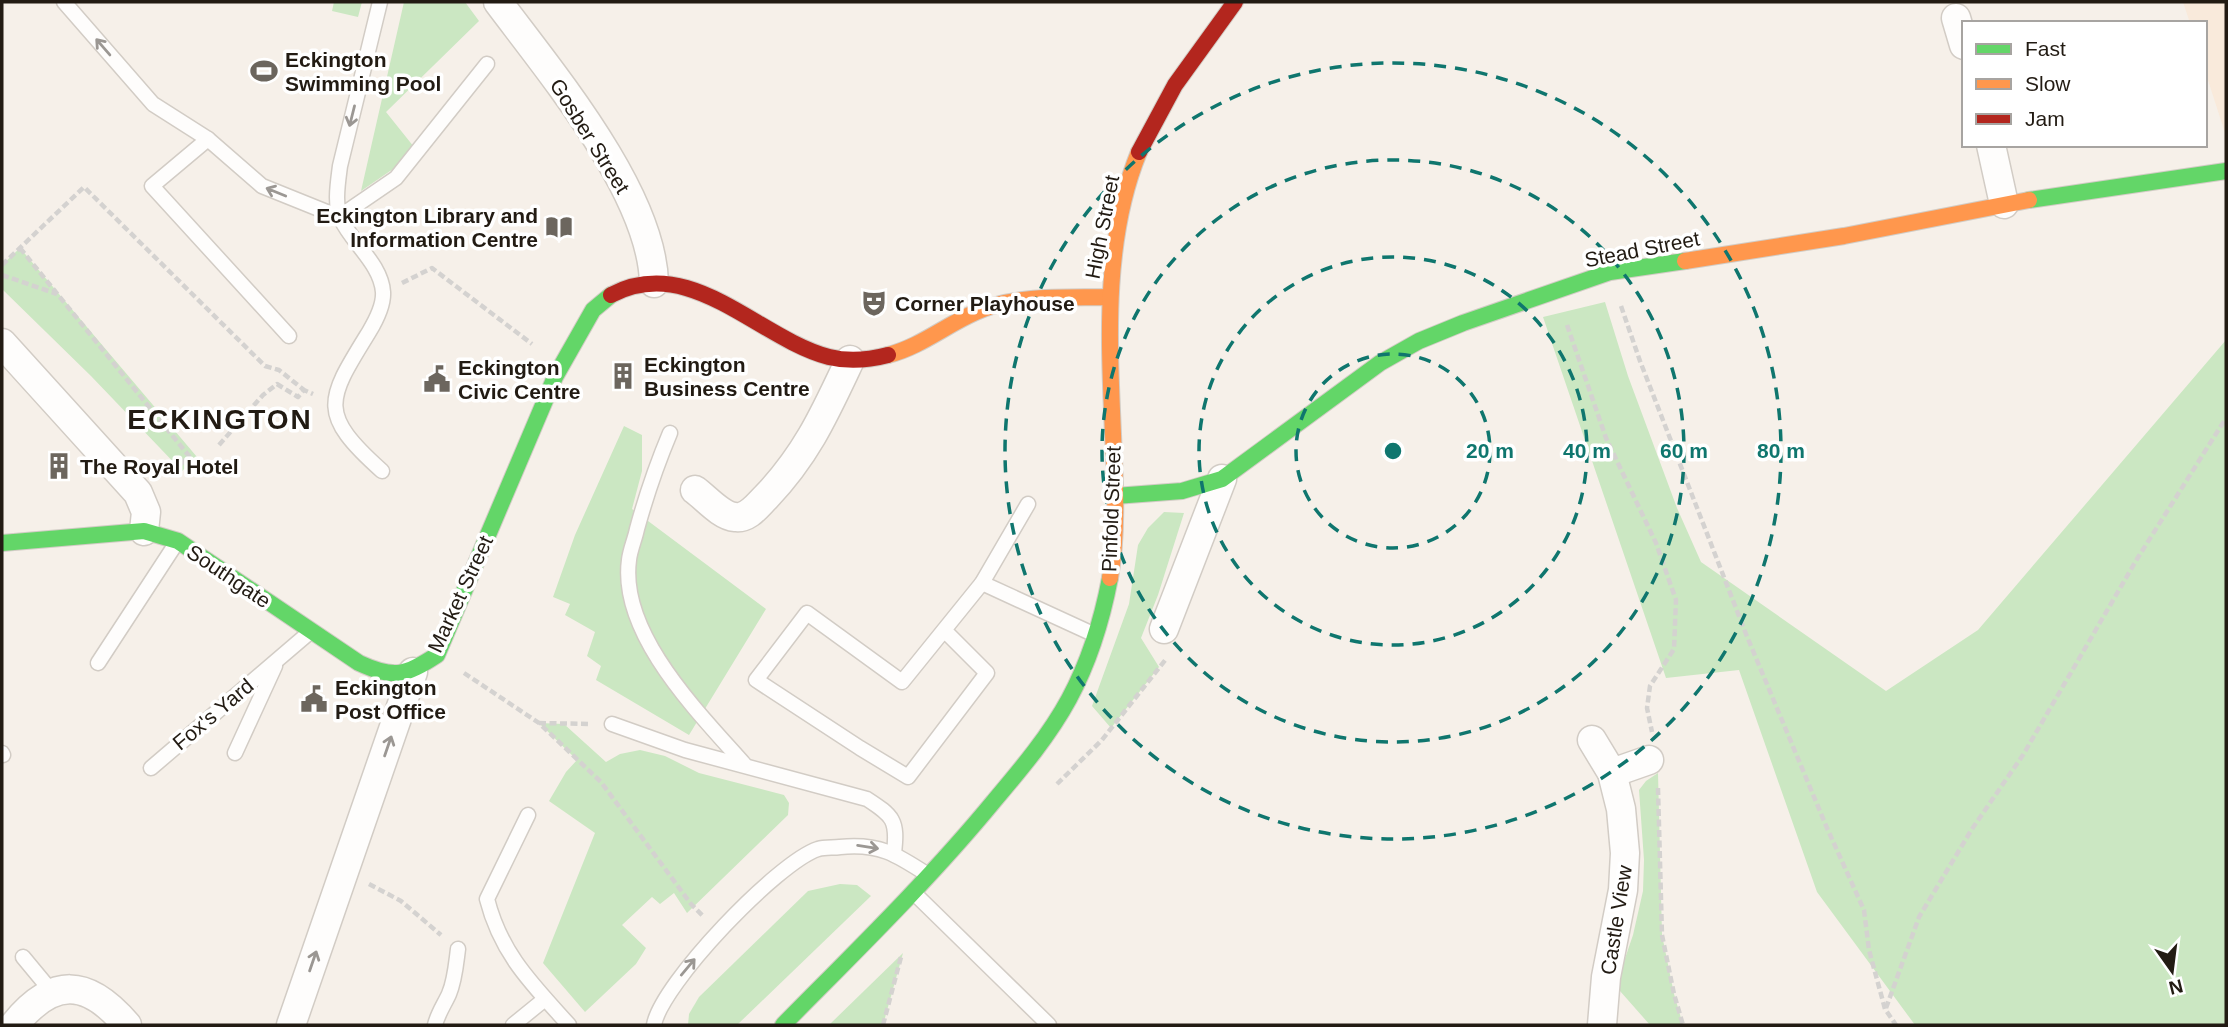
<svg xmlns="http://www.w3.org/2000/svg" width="2228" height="1027" viewBox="0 0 2228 1027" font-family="Arial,sans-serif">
  <rect width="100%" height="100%" fill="#f6f0e9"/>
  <polygon fill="#f9eadb" points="2183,2 2226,2 2226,136 2205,71 2205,23 2190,23"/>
  <g fill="#cbe7c2">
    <polygon points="334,2 362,2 358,17 332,11"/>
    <polygon points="404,2 465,2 479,21 386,112 414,147 393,169 361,191"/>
    <polygon points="20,248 197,457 182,471 91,376 2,289 2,265"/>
    <polygon points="1605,302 1628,376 1677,508 1701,562 1886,691 1978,630 2226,340 2226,1025 1915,1025 1817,892 1739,670 1666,678 1543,317"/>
    <polygon points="624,426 642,435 642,471 632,509 766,609 689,735 596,680 601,666 587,656 595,632 565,615 570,604 553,597 575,535"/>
    <polygon points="1164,512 1184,513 1158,595 1141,638 1159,667 1111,728 1092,706 1129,604 1138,545 1148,528"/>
    <polygon points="539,723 564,724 606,762 620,754 640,750 665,756 699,773 784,795 789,803 788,815 687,913 674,893 660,904 652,897 622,925 646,948 636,964 585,1012 543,963 595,833 549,801 566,772 577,760"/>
    <polygon points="1658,773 1662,935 1674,994 1683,1025 1650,1025 1620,991 1618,979 1633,935 1643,891 1644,860 1639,790 1646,781"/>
    <polygon points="840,884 857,885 871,896 737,1025 688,1025 689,1014 699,997 808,891"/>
    <polygon points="903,953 883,1025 829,1025"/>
  </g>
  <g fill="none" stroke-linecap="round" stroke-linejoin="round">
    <defs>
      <g id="lane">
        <polyline points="64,2 153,104 208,139 262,186 339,217"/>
        <path d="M380,2l-40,164c-2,16 -6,39 1,53 11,24 40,45 42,73 1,14 -8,30 -14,40 -42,68 -52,81 13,139"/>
        <polyline points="208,139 152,186 289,336"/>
        <polyline points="339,217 396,178 487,64"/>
        <path d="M670,433c-13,31 -24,63 -33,96 -2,10 -7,21 -8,31 -10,74 70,153 115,204"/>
        <polyline points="982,583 1093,634"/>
        <polyline points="945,631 987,673 908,777 860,748 756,680 807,613 902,682 982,583 1028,504"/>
        <polyline points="98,663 177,542"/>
        <path d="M612,724l73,26 182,49c26,17 31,21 27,54"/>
        <polyline points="2,753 3,755"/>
        <polyline points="235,753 275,666"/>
        <polyline points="151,768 310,632"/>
        <path d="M528,815l-41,84c14,55 45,85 82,126"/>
        <polyline points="915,894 1049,1025"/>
        <polyline points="23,957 52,992"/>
        <path d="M435,1025c3,-12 9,-20 14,-31 6,-14 7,-30 9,-45"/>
        <polyline points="513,1025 545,999"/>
        <path d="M654,1025c7,-41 124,-163 164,-176 7,-2 15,-1 22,-2 39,-4 56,7 88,28"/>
      </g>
      <g id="street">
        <path d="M498,2c53,71 154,191 156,281"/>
        <polyline points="1956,18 1964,45"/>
        <polyline points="1991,145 2004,204"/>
        <polyline points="2,343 138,493 146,512 144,531"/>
        <path d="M695,490c11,8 26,26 40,27 13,2 22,-11 31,-20 41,-43 59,-84 84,-137"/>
        <polyline points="1164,629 1222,479"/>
        <polyline points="1592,740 1612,773 1621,809 1625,853 1623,890 1606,977 1602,1025"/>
        <polyline points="1612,773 1649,760"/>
        <path d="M14,1025c39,-48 73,-47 113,0"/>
        <polyline points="291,1025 413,672"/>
      </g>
      <g id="fast">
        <polyline points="2029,200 2226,171"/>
        <polyline points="1115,496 1182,491 1222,479 1380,363 1419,341 1463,323 1610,272 1685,261"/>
        <path d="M2,543l142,-12 34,10 181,122c35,16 46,13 78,-8l118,-278 38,-67 18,-15"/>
        <path d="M783,1025c72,-73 146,-145 211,-224 27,-32 55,-65 75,-102 20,-37 33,-79 41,-121"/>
      </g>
      <g id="slow">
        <polyline points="1685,261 1844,236 2029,200"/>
        <path d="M888,355c32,-8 58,-30 88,-43 41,-18 90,-14 134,-15"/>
        <path d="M1110,578c8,-47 5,-96 3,-144 -4,-93 -10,-194 26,-282"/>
      </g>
      <g id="jam">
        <polyline points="1139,152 1175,85 1235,2"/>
        <path d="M611,295c80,-42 146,43 218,62 20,5 40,3 59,-2"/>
      </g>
    </defs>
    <use href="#lane" stroke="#d2ccc5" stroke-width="17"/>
    <use href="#street" stroke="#d2ccc5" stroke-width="31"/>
    <use href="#fast" stroke="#d2ccc5" stroke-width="18"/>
    <use href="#slow" stroke="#d2ccc5" stroke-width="18"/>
    <use href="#jam" stroke="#d2ccc5" stroke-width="18"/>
    <g stroke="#d4d2d0" stroke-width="4.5" stroke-dasharray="7 3.5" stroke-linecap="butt">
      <polyline points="20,248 189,456 178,467"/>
      <polyline points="2,265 84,187 265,366 279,370 304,390"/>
      <polyline points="2,275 57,294"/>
      <polyline points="402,283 432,268 532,344"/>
      <polyline points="1621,306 1640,361 1746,634 1827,828 1864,910 1869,950 1885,1009 1896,1025"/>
      <polyline points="1567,325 1606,438 1656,543 1676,600 1674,649 1650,686 1647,708 1652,732"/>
      <polyline points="219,445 263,395 277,384 298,397 304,390 313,394"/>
      <polyline points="464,673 539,723 601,782 691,904 703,916"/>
      <polyline points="539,723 590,724"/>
      <polyline points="1057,784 1102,740 1166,659"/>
      <polyline points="1658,788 1662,935 1674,994 1683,1025"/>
      <polyline points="369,884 401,901 441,935"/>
      <polyline points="1886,1008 1919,917 1972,829 2023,755 2137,559 2226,418"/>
      <polyline points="883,1025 901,957"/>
    </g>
    <use href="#lane" stroke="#fefdfc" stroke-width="14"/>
    <use href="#street" stroke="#fefdfc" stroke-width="28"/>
    <use href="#fast" stroke="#63d668" stroke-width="16"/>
    <use href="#slow" stroke="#ff974d" stroke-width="16"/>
    <use href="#jam" stroke="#b3261e" stroke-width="16"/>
  </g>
  <defs><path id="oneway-shaft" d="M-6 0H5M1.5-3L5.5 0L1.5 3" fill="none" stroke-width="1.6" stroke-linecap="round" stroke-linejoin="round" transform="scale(1.75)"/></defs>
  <g stroke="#9b9793">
    <use href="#oneway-shaft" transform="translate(103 47) rotate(-131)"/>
    <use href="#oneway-shaft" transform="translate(352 116) rotate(104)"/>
    <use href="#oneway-shaft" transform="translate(276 192) rotate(-158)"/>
    <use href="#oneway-shaft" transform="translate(388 746) rotate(-71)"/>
    <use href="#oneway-shaft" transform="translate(868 847) rotate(9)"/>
    <use href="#oneway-shaft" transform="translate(313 961) rotate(-71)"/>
    <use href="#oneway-shaft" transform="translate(688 967) rotate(-50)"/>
  </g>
  <g fill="none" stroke="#0f766e" stroke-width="3.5" stroke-dasharray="12 9">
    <circle cx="1393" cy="451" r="97"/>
    <circle cx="1393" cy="451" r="194"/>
    <circle cx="1393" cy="451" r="291"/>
    <circle cx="1393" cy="451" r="388"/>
  </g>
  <defs>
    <symbol id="stadium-bare" viewBox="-9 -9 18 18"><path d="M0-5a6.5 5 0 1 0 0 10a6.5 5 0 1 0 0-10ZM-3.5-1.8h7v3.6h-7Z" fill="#6c665e" stroke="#fff" stroke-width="2.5" paint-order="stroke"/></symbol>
    <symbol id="library-bare" viewBox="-9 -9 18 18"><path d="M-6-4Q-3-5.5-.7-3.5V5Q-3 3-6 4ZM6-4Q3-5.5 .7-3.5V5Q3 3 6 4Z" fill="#6c665e" stroke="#fff" stroke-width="2.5" paint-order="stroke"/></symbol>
    <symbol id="theatre-bare" viewBox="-9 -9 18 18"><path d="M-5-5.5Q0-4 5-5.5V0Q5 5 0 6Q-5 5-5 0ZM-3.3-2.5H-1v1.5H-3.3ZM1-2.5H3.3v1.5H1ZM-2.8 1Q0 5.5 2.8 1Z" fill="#6c665e" stroke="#fff" stroke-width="2.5" paint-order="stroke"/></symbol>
    <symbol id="building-bare" viewBox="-9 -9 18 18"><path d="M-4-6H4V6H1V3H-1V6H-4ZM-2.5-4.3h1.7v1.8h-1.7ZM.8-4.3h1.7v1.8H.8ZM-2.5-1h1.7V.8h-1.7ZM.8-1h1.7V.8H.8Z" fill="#6c665e" stroke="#fff" stroke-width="2.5" paint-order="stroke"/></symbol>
    <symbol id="civic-bare" viewBox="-9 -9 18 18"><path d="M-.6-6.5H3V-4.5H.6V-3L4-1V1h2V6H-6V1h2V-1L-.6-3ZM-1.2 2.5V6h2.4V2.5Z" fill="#6c665e" stroke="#fff" stroke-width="2.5" paint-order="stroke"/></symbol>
  </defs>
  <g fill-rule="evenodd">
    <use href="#stadium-bare" x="245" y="52" width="38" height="38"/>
    <use href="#library-bare" x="540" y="208" width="38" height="38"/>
    <use href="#theatre-bare" x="855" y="284" width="38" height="38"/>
    <use href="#building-bare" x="604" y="357" width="38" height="38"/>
    <use href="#civic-bare" x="418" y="360" width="38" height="38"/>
    <use href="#building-bare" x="40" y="447" width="38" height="38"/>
    <use href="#civic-bare" x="295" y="680" width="38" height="38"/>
  </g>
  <g text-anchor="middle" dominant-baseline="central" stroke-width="7" stroke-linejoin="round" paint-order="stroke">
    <g font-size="21" font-weight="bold" fill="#221b13" stroke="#fff" text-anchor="start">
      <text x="285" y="59">Eckington<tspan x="285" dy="24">Swimming Pool</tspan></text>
      <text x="538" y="215" text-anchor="end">Eckington Library and<tspan x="538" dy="24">Information Centre</tspan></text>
      <text x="895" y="303">Corner Playhouse</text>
      <text x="644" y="364">Eckington<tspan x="644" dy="24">Business Centre</tspan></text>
      <text x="458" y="367">Eckington<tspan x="458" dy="24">Civic Centre</tspan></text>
      <text x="80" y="466">The Royal Hotel</text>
      <text x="335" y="687">Eckington<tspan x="335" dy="24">Post Office</tspan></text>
    </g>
    <g font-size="21" fill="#221b13" stroke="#fff">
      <text transform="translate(590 136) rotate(58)">Gosber Street</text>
      <text transform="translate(1102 227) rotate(-79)">High Street</text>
      <text transform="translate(1642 249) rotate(-11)">Stead Street</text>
      <text transform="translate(1111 509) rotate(-88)">Pinfold Street</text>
      <text transform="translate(229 576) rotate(34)">Southgate</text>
      <text transform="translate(460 594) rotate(-65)">Market Street</text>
      <text transform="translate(213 714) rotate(-40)">Fox's Yard</text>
      <text transform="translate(1616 920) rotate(-81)">Castle View</text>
    </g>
    <g font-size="28" font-weight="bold" letter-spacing="2" fill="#221b13" stroke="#fff">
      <text x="220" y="419">ECKINGTON</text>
    </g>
  </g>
  <circle cx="1393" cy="451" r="10" fill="#0f766e" stroke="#fff" stroke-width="3.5"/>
  <g font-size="21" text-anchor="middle" font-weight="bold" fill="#0f766e" stroke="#fff" stroke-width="7" stroke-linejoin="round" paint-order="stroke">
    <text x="1490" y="458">20 m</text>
    <text x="1587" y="458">40 m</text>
    <text x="1684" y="458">60 m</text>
    <text x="1781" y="458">80 m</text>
  </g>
  <rect width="2228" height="1027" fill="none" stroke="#221b13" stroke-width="7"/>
  <rect x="1962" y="21" width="245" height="126" fill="#ffffff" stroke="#a7a4a1" stroke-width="2"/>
  <rect x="1976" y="44" width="35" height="10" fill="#63d668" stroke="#a7a4a1" stroke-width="2"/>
  <text x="2025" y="56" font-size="21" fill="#221b13">Fast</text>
  <rect x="1976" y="79" width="35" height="10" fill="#ff974d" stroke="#a7a4a1" stroke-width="2"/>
  <text x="2025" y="91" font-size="21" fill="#221b13">Slow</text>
  <rect x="1976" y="114" width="35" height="10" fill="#b3261e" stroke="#a7a4a1" stroke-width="2"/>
  <text x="2025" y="126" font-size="21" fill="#221b13">Jam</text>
  <g transform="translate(2172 971) rotate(166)" stroke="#ffffff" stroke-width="5" paint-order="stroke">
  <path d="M0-5L12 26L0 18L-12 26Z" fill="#221b13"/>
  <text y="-10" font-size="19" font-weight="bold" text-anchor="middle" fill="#221b13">N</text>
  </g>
</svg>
